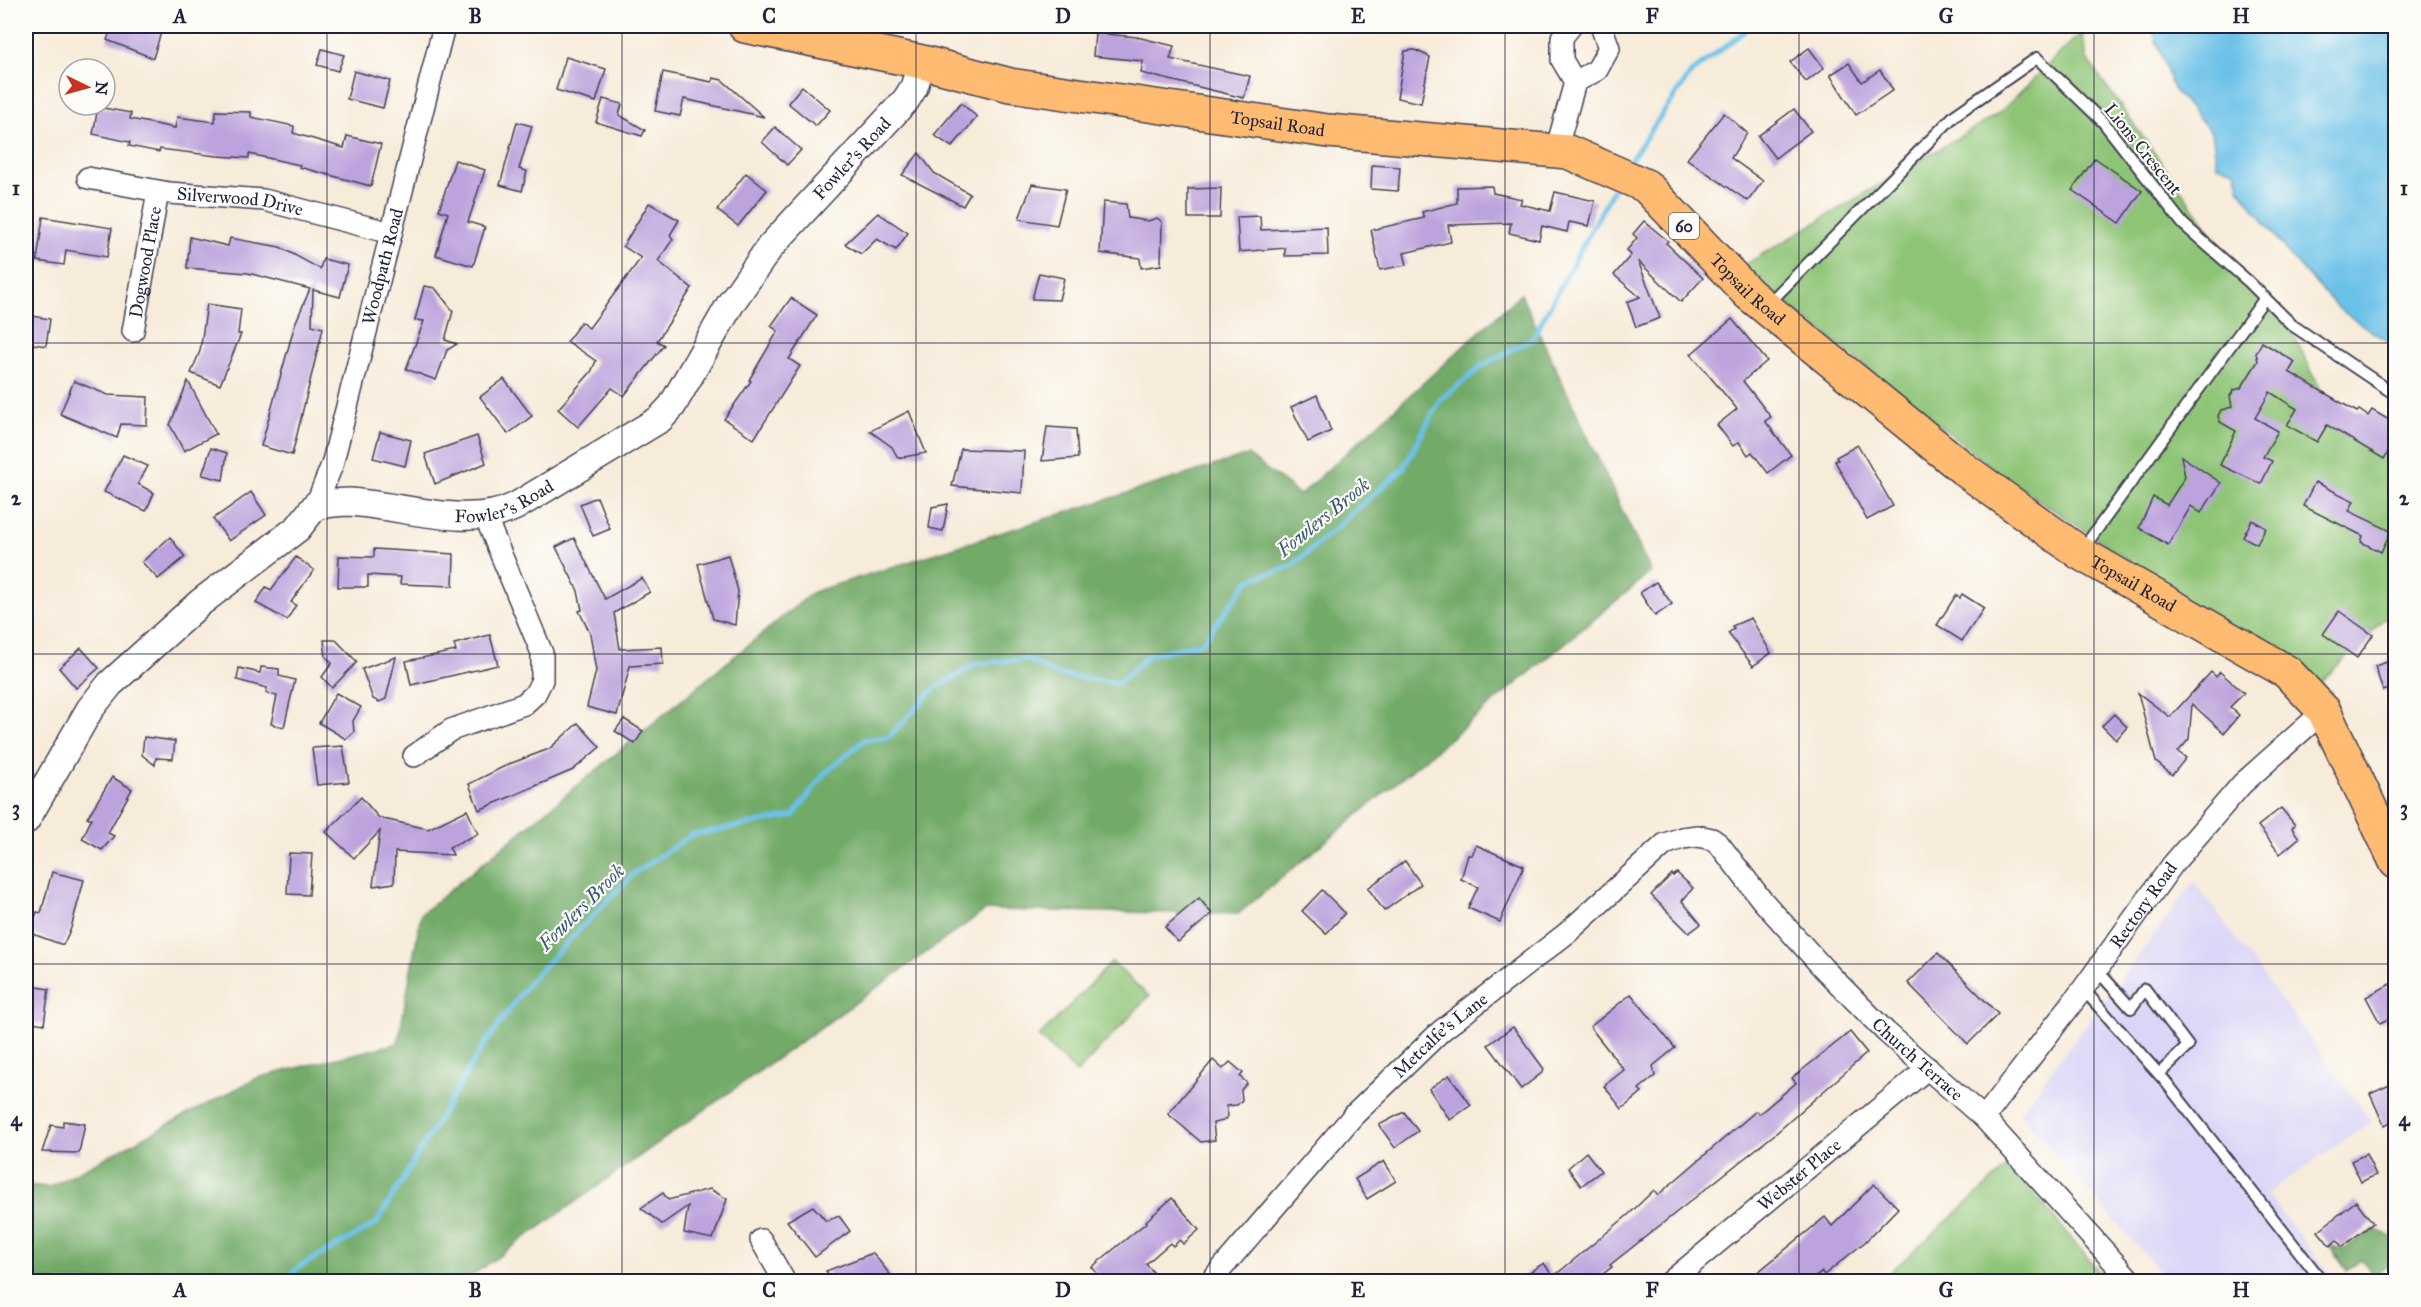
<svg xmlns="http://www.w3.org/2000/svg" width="2421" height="1307" viewBox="0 0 2421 1307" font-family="'IM FELL Great Primer',serif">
  <rect width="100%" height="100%" fill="#fdfcf7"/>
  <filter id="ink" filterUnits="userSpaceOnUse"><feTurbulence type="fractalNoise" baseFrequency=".0167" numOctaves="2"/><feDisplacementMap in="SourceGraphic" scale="12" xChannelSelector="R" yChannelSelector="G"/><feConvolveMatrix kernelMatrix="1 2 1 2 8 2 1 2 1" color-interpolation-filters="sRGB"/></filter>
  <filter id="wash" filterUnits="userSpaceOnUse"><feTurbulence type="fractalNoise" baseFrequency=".008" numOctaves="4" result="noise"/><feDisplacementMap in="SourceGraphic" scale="24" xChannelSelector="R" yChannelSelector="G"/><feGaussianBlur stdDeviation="1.35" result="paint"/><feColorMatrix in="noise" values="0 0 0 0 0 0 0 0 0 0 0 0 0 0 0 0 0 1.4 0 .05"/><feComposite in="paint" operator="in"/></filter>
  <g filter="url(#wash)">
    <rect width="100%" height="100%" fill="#f7ebd9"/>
    <polygon fill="#dbd6f7" points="2194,882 2372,1122 2266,1194 2336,1281 2168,1281 2019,1113"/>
    <g fill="#8ec476" stroke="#587358" stroke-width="1.5">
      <polygon points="2082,32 2087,59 2243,277 2290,328 2326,400 2395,434 2395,608 2306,697 2133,563 1999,473 1741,267 1998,114"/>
      <polygon points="1112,962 1149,996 1077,1073 1039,1037"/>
      <polygon points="2010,1165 2107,1281 1880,1281"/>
    </g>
    <g fill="#72aa67" stroke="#4a6651" stroke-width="1.5">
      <polygon points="1521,294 1651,572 1238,914 986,910 464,1281 26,1281 26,1185 49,1187 257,1078 398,1043 421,914 813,592 1248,455 1300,495"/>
      <polygon points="2376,1229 2395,1239 2395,1261 2373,1275 2362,1259 2347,1271 2330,1246 2345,1249"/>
    </g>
    <polygon fill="#6bc1e8" stroke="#467292" stroke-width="1.5" points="2151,26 2395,26 2395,347 2339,309 2291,257 2240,190 2235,170 2217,165 2212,133 2173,89"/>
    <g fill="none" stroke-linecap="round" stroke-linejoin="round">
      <g stroke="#6bc1e8" stroke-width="5">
        <polyline points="1631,159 1691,73 1751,26"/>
        <polyline points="282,1282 299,1267 376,1224 480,1051 529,982 632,875 691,835 793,816 825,773 864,740 889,737 933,690 978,663 1027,659 1055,674 1118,683 1149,655 1202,643 1249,580 1292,566 1403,469 1440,400 1485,364 1532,339 1613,190"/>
      </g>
    </g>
    <g id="blocks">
      <g fill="#bda3dd">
        <polygon points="112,26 163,26 153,58 107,40"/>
        <polygon points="1095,33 1137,37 1174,46 1170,59 1250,76 1244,98 1141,73 1143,61 1093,56"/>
        <polygon points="1809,48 1824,68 1806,82 1790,62"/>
        <polygon points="322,49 344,55 338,71 317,65"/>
        <polygon points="1415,50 1430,57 1421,103 1397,98 1405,51"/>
        <polygon points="566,57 606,69 596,102 556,90"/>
        <polygon points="1849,63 1862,82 1880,70 1893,90 1856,115 1830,75"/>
        <polygon points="354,71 390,81 383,108 347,99"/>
        <polygon points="663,72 712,82 713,78 722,80 764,117 684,99 680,116 655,111"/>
        <polygon points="802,86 830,110 816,126 788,103"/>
        <polygon points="603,99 622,104 619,115 645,130 642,136 596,122"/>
        <polygon points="961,103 977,117 952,147 934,135"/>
        <polygon points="98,107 131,113 130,119 175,128 177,117 215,122 216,111 251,112 251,117 294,126 293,133 344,148 347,136 381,144 371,186 299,167 300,165 249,154 249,158 217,156 160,149 159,152 129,146 130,142 93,134"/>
        <polygon points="1794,109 1811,131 1775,158 1758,136"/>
        <polygon points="1724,113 1747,133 1731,158 1763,181 1748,201 1687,159"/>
        <polygon points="517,122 532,126 519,169 527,171 522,191 500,185"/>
        <polygon points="775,127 801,150 787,165 762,142"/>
        <polygon points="919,153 934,173 970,194 963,206 902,175"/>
        <polygon points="2095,158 2142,191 2120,223 2072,190"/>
        <polygon points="455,160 485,170 468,222 485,227 473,266 436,255 448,213 439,210"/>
        <polygon points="1372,165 1400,167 1398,191 1371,189"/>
        <polygon points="746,173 767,190 738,226 717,210"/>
        <polygon points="1032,184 1066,189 1057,225 1019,219"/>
        <polygon points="1492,186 1493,193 1522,199 1520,204 1550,211 1555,192 1595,201 1589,226 1569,222 1567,232 1542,226 1539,240 1509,233 1511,223 1448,225 1451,242 1404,253 1407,265 1380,270 1371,230 1424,218 1422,212 1457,203 1457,187"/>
        <polygon points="1221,188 1220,218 1188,218 1188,189"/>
        <polygon points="1103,202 1126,204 1128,218 1148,221 1157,218 1162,222 1161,265 1141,268 1140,258 1100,253"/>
        <polygon points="649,203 679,220 670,235 673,239 658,261 692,288 657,341 664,345 624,396 612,388 578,427 558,409 591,372 596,361 567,341 581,322 589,328 641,258 623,246"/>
        <polygon points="878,213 908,233 896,250 877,239 861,254 845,244"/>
        <polygon points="1260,216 1261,230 1327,227 1328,255 1285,256 1285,248 1239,252 1237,217"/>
        <polygon points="43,217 112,228 107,257 66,250 64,265 37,261"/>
        <polygon points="1644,221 1668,241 1666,243 1703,278 1681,302 1638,261 1660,318 1636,327 1627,302 1640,297 1614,275 1631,255 1627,250 1637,238 1633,234"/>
        <polygon points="190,237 228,246 230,238 280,247 320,269 323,259 348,265 340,297 313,290 312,325 323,328 292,455 261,446 295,324 310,289 248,273 187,268"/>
        <polygon points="1039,273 1064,278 1059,300 1032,299"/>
        <polygon points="424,286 435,288 453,311 445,340 457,344 447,350 436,380 406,369 424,321 415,320"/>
        <polygon points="791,298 817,315 789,359 800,366 754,439 724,419 751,381 749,380 778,331 771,326"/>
        <polygon points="207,304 241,309 238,334 241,334 220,385 191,373 200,351"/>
        <polygon points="26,315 50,319 46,346 26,343"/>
        <polygon points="1732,319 1767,361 1743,381 1771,417 1765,421 1791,455 1768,473 1752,452 1748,455 1739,442 1733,446 1717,425 1737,409 1691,354"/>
        <polygon points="2262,342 2295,362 2289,372 2357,412 2359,410 2368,416 2372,410 2396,424 2396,439 2384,459 2327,425 2317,442 2287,425 2297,409 2270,392 2255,418 2278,431 2263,457 2272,461 2261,484 2220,465 2236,431 2220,422 2218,416 2221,410 2232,407 2230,396 2234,390 2241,388 2258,361 2256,353"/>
        <polygon points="504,379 532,416 508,434 480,397"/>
        <polygon points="74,381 108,395 148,397 147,425 121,424 117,438 60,414"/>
        <polygon points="188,381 216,434 184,451 170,425"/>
        <polygon points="1317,395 1331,431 1308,442 1291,407"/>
        <polygon points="909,411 926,453 898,458 892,447 870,431"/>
        <polygon points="1047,427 1076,429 1078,458 1042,461"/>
        <polygon points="380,432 411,440 405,466 373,458"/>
        <polygon points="477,436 486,463 435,484 425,454"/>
        <polygon points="1858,445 1893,506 1867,520 1835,461 1838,460 1836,457"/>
        <polygon points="211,448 227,453 223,480 202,475"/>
        <polygon points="961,449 1024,451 1022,493 952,486"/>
        <polygon points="123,455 148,466 138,484 154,493 146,511 104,492"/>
        <polygon points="2181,456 2221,483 2201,513 2191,506 2168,545 2139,528 2153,497 2167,505 2185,477"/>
        <polygon points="2315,482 2354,501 2349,511 2391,531 2381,552 2361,542 2363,536 2303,506"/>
        <polygon points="251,492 266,515 229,541 213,519"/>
        <polygon points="597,497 610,529 593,536 580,504"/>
        <polygon points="948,504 943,531 929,528 932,507"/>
        <polygon points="2252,520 2266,528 2257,544 2243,537"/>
        <polygon points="170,537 185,557 158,579 142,562"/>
        <polygon points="574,538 605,599 642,578 650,592 614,613 620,649 662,647 663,664 630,666 617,715 587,707 596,671 590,633 579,611 582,610 578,591 556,547"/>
        <polygon points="374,549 454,554 453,586 400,584 401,577 368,575 368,587 338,587 339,556 374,557"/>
        <polygon points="728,555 738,591 735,625 713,619 698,564"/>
        <polygon points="296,557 314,570 291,602 296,605 287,620 256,603 266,587 271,590"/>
        <polygon points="1656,582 1672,604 1655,616 1640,593"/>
        <polygon points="1962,594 1984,608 1962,641 1937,625 1956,595 1960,598"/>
        <polygon points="2339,611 2373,635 2357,658 2323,634"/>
        <polygon points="1751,618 1771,653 1753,666 1728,633 1734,629 1732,626"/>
        <polygon points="490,635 498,665 411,685 406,661 456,651 454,644"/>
        <polygon points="324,640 336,640 357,662 332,688 322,677 332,663 326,657"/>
        <polygon points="81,648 99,668 76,688 59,668"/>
        <polygon points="396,657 386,699 379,702 373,699 362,669"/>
        <polygon points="2396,659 2396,687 2383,691 2375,666"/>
        <polygon points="261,667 279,669 279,676 295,680 284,727 271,724 277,696 266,693 267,688 237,680 239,668 260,673"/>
        <polygon points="2211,672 2216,677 2220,672 2244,693 2230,707 2239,715 2224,733 2192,704 2189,739 2178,752 2186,758 2172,775 2156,762 2138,693 2170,717"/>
        <polygon points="336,693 361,707 353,721 354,732 346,739 319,723"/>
        <polygon points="2114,714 2127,727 2116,740 2102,726"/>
        <polygon points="624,719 643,731 635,744 615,731"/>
        <polygon points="578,723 600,747 573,770 479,810 469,784 509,764 549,749"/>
        <polygon points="144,737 175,741 173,759 156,758 155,765 142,755"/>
        <polygon points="343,746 349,782 317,785 312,748"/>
        <polygon points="112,777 132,789 108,833 114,836 102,850 82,839 92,818 87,818"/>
        <polygon points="361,797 379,818 428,829 467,810 478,834 449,847 453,855 395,852 394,883 373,886 380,831 354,858 326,832"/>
        <polygon points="2281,808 2295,825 2292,828 2299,838 2280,854 2258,826"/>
        <polygon points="1476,845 1524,866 1500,922 1468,908 1478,887 1461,879 1468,855 1472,855"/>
        <polygon points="289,853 312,854 309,895 287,894"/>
        <polygon points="1405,861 1421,884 1384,911 1368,888"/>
        <polygon points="52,872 84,880 71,928 63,945 30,933 37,912 41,913"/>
        <polygon points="1677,873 1693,888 1682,901 1701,924 1689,933 1651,895 1672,874 1673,876"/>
        <polygon points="1322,890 1345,913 1326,934 1302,911"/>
        <polygon points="1199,898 1212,914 1178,942 1165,927"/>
        <polygon points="1938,953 1998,1014 1968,1044 1908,983"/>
        <polygon points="2396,981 2396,1015 2380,1023 2366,997"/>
        <polygon points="26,985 49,989 44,1024 26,1021"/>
        <polygon points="1631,994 1675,1048 1653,1066 1655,1076 1639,1089 1642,1092 1622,1109 1604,1086 1624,1070 1590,1027"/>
        <polygon points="1513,1027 1544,1069 1543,1072 1521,1089 1488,1045"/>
        <polygon points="1850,1032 1867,1053 1775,1134 1610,1265 1612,1267 1594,1281 1515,1281 1544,1263 1553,1277 1628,1215 1654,1190 1658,1195 1756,1111 1759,1114 1796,1083 1792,1078"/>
        <polygon points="1213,1060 1223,1069 1230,1062 1243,1073 1240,1077 1247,1083 1241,1090 1242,1100 1237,1105 1226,1106 1228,1116 1223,1121 1213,1123 1215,1140 1201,1142 1168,1114"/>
        <polygon points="1449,1075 1471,1105 1450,1120 1429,1089"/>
        <polygon points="2396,1082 2396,1120 2384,1125 2370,1094"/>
        <polygon points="1404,1112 1418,1131 1395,1148 1379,1125"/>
        <polygon points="63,1121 85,1124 79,1153 42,1152 51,1125 63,1127"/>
        <polygon points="1586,1152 1601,1171 1581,1186 1568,1168"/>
        <polygon points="2366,1154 2376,1175 2361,1182 2351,1161"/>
        <polygon points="1384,1161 1396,1181 1367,1199 1355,1179"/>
        <polygon points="1874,1184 1898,1208 1865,1242 1824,1275 1822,1272 1810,1281 1747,1281 1825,1217 1832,1226"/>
        <polygon points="710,1189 727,1199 713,1239 684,1233 688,1206 662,1224 641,1208 663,1193 668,1200"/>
        <polygon points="1172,1198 1199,1230 1183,1244 1180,1240 1173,1246 1170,1243 1146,1264 1161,1281 1103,1281 1092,1267 1147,1222 1146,1221"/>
        <polygon points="2356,1201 2373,1223 2342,1247 2337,1240 2330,1246 2318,1231"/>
        <polygon points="813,1206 826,1221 839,1216 850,1231 815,1257 787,1221"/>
        <polygon points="873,1253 895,1281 834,1281 826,1271"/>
      </g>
    </g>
  </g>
  <g filter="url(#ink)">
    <use href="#blocks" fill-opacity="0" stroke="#424053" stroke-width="1.5"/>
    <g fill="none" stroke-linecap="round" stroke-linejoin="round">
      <defs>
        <g id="service">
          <polyline points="1767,305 1955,115 2037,58 2103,122 2183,224 2249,282 2292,325 2396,395"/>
          <polyline points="2082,550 2265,298"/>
          <polyline points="2097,970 2131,1008 2145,989 2188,1046 2159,1074"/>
          <polyline points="2083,989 2165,1081 2323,1282"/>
        </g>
        <g id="minor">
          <polyline points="1575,82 1597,70 1609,48 1601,26"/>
          <polyline points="1556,151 1575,82 1562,60 1562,37 1571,26"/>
          <path id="s1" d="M88,178l81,15 95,7 127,33"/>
          <path id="s2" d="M133,331l25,-139"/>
          <path id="s3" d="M316,505l16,-40 112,-439"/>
          <polyline points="414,756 451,730 524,704 535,694 542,680 542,653 485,516"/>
          <path id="s4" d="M1984,1118l99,-129 90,-125 69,-80 82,-73"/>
          <polyline points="761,1240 785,1282"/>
          <path id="s5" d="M1210,1282l144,-167 87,-84 126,-98 98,-89 17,-6 16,-2 14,3 7,5 42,55 63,70 62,63 98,86 148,164"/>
          <path id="s6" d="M1670,1282l258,-214"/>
        </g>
        <g id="tertiary">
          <path id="s7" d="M26,820l64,-111 20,-25 91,-82 97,-74 18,-23c11,-1 22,-3 33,-3 51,3 121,28 167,4l144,-87 12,-13 59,-103 39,-56 136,-147 8,-13 8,-25"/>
        </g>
        <g id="primary">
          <path id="s8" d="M745,26l177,36 88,23 318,46 240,21 78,34 103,108 216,176 115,83 207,119 37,39 72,151"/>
        </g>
      </defs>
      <use href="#service" stroke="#424053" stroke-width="14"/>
      <use href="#minor" stroke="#424053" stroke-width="24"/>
      <use href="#tertiary" stroke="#424053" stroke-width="30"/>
      <use href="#primary" stroke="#424053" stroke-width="36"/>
      <use href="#service" stroke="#fff" stroke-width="10"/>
      <use href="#minor" stroke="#fff" stroke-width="21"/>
      <use href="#tertiary" stroke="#fff" stroke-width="27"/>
      <use href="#primary" stroke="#ffbb71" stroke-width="33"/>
    </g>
  </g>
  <path fill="none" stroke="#22223b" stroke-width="1.5" stroke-opacity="0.55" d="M327,26v1256M622,26v1256M916,26v1256M1210,26v1256M1505,26v1256M1799,26v1256M2094,26v1256M26,343h2370M26,654h2370M26,964h2370"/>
  <g text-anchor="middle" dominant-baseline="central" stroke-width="4.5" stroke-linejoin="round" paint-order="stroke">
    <rect fill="#fdfcf7" stroke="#646373" stroke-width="1.5" x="1669" y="213" width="30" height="26" rx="4.5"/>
    <g font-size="16" font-weight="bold" fill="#22223b">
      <text x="1684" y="226">60</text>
    </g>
    <g font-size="18" fill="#22223b" stroke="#fdfcf7">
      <text stroke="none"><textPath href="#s8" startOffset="542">Topsail Road</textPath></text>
      <text transform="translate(2143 149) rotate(51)">Lions Crescent</text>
      <text stroke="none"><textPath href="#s7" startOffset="1130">Fowler's Road</textPath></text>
      <text stroke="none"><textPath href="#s1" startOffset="154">Silverwood Drive</textPath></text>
      <text stroke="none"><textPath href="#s2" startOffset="70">Dogwood Place</textPath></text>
      <text stroke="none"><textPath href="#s3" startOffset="248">Woodpath Road</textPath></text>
      <text stroke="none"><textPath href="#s8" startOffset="1064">Topsail Road</textPath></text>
      <text stroke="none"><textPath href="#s7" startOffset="626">Fowler's Road</textPath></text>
      <text stroke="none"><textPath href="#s8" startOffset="1550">Topsail Road</textPath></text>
      <text stroke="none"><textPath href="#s4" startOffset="266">Rectory Road</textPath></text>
      <text stroke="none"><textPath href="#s5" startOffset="338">Metcalfe's Lane</textPath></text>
      <text stroke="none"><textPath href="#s5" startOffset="984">Church Terrace</textPath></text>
      <text stroke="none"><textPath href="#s6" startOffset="168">Webster Place</textPath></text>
    </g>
    <g font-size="20" font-style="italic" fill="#3c5a78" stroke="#fdfcf7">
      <text transform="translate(1323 517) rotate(-39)">Fowlers Brook</text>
      <text transform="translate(581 907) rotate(-45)">Fowlers Brook</text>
    </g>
  </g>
  <rect width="2421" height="1307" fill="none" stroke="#fdfcf7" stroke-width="66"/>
  <g transform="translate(87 87) rotate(95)"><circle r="28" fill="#fdfcf7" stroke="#a5a5ac" stroke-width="1.5"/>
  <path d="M0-4.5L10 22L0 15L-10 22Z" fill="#c8321e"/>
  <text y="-9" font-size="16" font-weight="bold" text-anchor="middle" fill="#22223b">N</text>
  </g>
  <rect x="33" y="33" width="2355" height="1241" fill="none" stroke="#22223b" stroke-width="2"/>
  <g font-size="20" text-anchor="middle" font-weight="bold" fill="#22223b">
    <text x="180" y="23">A</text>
    <text x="475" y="23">B</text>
    <text x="769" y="23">C</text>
    <text x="1063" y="23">D</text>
    <text x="1358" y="23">E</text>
    <text x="1652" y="23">F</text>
    <text x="1946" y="23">G</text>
    <text x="2241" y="23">H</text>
    <text x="16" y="195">1</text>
    <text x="2404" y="195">1</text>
    <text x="16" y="505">2</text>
    <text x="2404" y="505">2</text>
    <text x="16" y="815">3</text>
    <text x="2404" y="815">3</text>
    <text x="16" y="1126">4</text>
    <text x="2404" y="1126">4</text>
    <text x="180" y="1297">A</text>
    <text x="475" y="1297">B</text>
    <text x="769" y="1297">C</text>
    <text x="1063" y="1297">D</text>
    <text x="1358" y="1297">E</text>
    <text x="1652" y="1297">F</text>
    <text x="1946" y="1297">G</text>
    <text x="2241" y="1297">H</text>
  </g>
</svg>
